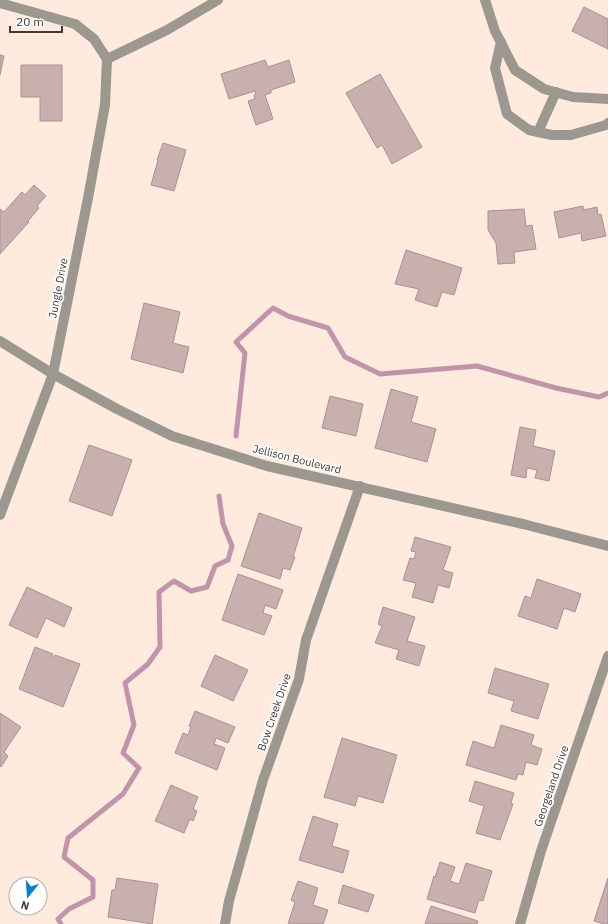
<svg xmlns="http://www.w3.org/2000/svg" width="608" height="924" viewBox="0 0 608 924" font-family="'IBM Plex Sans',sans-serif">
  <rect width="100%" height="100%" fill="#ffebde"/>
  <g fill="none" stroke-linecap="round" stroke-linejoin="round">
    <g stroke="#c294ac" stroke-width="5">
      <polyline points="236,436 245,353 236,342 273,308 288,316 328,328 345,357 380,374 477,366 556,388 599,397 608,393"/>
      <polyline points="61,924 58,919 69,909 93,897 93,880 64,857 68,838 123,794 139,768 123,753 134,725 125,683 148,664 160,647 159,592 174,581 191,591 207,587 215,566 228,560 232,546 223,524 219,496"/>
    </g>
  </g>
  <g fill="#c9b0af" stroke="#a89190">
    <polygon points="584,7 608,19 608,49 572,31"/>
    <polygon points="0,55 4,56 0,75"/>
    <polygon points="265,60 268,67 289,60 295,82 271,90 271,93 265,95 273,119 256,125 248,101 255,99 254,95 256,94 255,91 229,99 221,74"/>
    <polygon points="21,65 62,65 62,121 40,121 40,97 21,97"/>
    <polygon points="380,74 422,147 392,164 382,145 377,148 346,93"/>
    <polygon points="163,143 186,150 174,191 151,185 158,160 157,160"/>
    <polygon points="34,185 46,196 37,206 39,208 28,221 29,222 0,254 0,209 4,212 22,192 25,195"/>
    <polygon points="583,206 584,210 597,207 598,215 601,214 606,236 582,241 581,233 559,238 554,212"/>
    <polygon points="524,209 526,226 532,225 536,249 514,252 515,263 498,264 496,243 488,230 488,211"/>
    <polygon points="406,250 462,268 454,295 442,292 437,307 415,300 419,289 395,284"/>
    <polygon points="144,303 180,312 173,343 189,347 183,373 131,359"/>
    <polygon points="391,389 418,397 411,422 436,429 427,462 375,448"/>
    <polygon points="330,396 363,404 356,436 322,428"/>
    <polygon points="520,427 536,430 533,446 555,451 549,481 535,478 537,470 527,468 526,478 511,475"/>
    <polygon points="89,445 132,460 112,516 69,501"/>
    <polygon points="259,513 302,528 293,557 295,557 290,570 283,568 280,579 241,566"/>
    <polygon points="415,537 451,547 443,570 453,573 449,588 438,585 433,603 412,597 416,583 403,580 410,558 414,559 416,552 411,551"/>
    <polygon points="238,574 283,590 276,609 265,605 263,613 272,616 264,635 222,620"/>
    <polygon points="537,579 581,594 575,612 564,608 557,629 518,616 525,596 531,598"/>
    <polygon points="27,587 72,608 64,627 46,618 37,638 9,625"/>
    <polygon points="383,607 415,617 407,641 425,646 419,666 396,659 399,650 375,643 382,626 378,624"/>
    <polygon points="35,647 53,654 52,657 54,658 55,655 80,664 63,707 19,689"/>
    <polygon points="215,655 248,670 233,701 201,686"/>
    <polygon points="495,668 549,684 538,719 511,711 514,701 488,693"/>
    <polygon points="195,711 235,727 228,743 216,738 214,744 225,748 217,770 175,753 183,733 188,735 191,727 189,726"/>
    <polygon points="0,713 21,727 4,752 8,756 1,767 0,766"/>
    <polygon points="501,725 534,735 531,745 542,749 537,765 526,762 523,775 518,774 516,780 466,765 473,741 494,748"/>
    <polygon points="342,738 397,755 383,803 358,796 355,806 324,797"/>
    <polygon points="475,781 514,793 511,803 513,804 500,840 476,833 484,806 469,801"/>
    <polygon points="171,785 198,797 193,809 197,811 193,821 190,819 184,833 155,821"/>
    <polygon points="313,816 338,824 332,846 349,851 343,873 299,860"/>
    <polygon points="440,862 455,867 450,881 459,884 466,863 492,871 483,901 479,900 475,913 427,899 434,876 435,877"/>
    <polygon points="117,878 158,884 152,924 108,917 112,890 115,890"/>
    <polygon points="608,878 608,924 604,924 594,921"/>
    <polygon points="298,881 318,888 313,905 328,910 323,924 288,924 295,902 291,900"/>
    <polygon points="343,885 374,895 368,912 338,903"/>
    <polygon points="431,906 478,921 477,924 425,924"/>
  </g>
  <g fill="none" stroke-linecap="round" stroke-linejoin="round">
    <g stroke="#9c9890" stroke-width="10">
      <polyline points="485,0 495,31 515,70 544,89 573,97 608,99"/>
      <polyline points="0,3 75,24 94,39 107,59"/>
      <polyline points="501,42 495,68 507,114 529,130 552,135 571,135 606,125 608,123"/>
      <polyline points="107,59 167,30 218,0"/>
      <polyline points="538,132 556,92"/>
      <polyline points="0,341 53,374 117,409 172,436 267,466 523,524 608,546"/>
      <polyline points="0,515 53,374 88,198 105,105 107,59"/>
      <polyline points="225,924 229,901 263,780 299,679 306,640 360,486"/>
      <polyline points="520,924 541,851 608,656"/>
    </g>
  </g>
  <g text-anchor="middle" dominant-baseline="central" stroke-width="3.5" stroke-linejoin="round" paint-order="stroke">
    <g font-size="11" fill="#413934" stroke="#fff">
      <text transform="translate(58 288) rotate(-79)">Jungle Drive</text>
      <text transform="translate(297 459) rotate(14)">Jellison Boulevard</text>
      <text transform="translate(274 712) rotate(-71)">Bow Creek Drive</text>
      <text transform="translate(551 786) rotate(-71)">Georgeland Drive</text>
    </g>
  </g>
  <g transform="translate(28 896) rotate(197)"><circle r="19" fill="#ffffff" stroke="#b3b0ae"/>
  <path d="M0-3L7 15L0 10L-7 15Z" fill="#0381c9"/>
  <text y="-6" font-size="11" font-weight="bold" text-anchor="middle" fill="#413934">N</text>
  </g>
  <path d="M10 26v6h52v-6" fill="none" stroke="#413934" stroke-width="2"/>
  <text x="16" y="26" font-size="12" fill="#413934" stroke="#ffffff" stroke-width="3" paint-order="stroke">20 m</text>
</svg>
